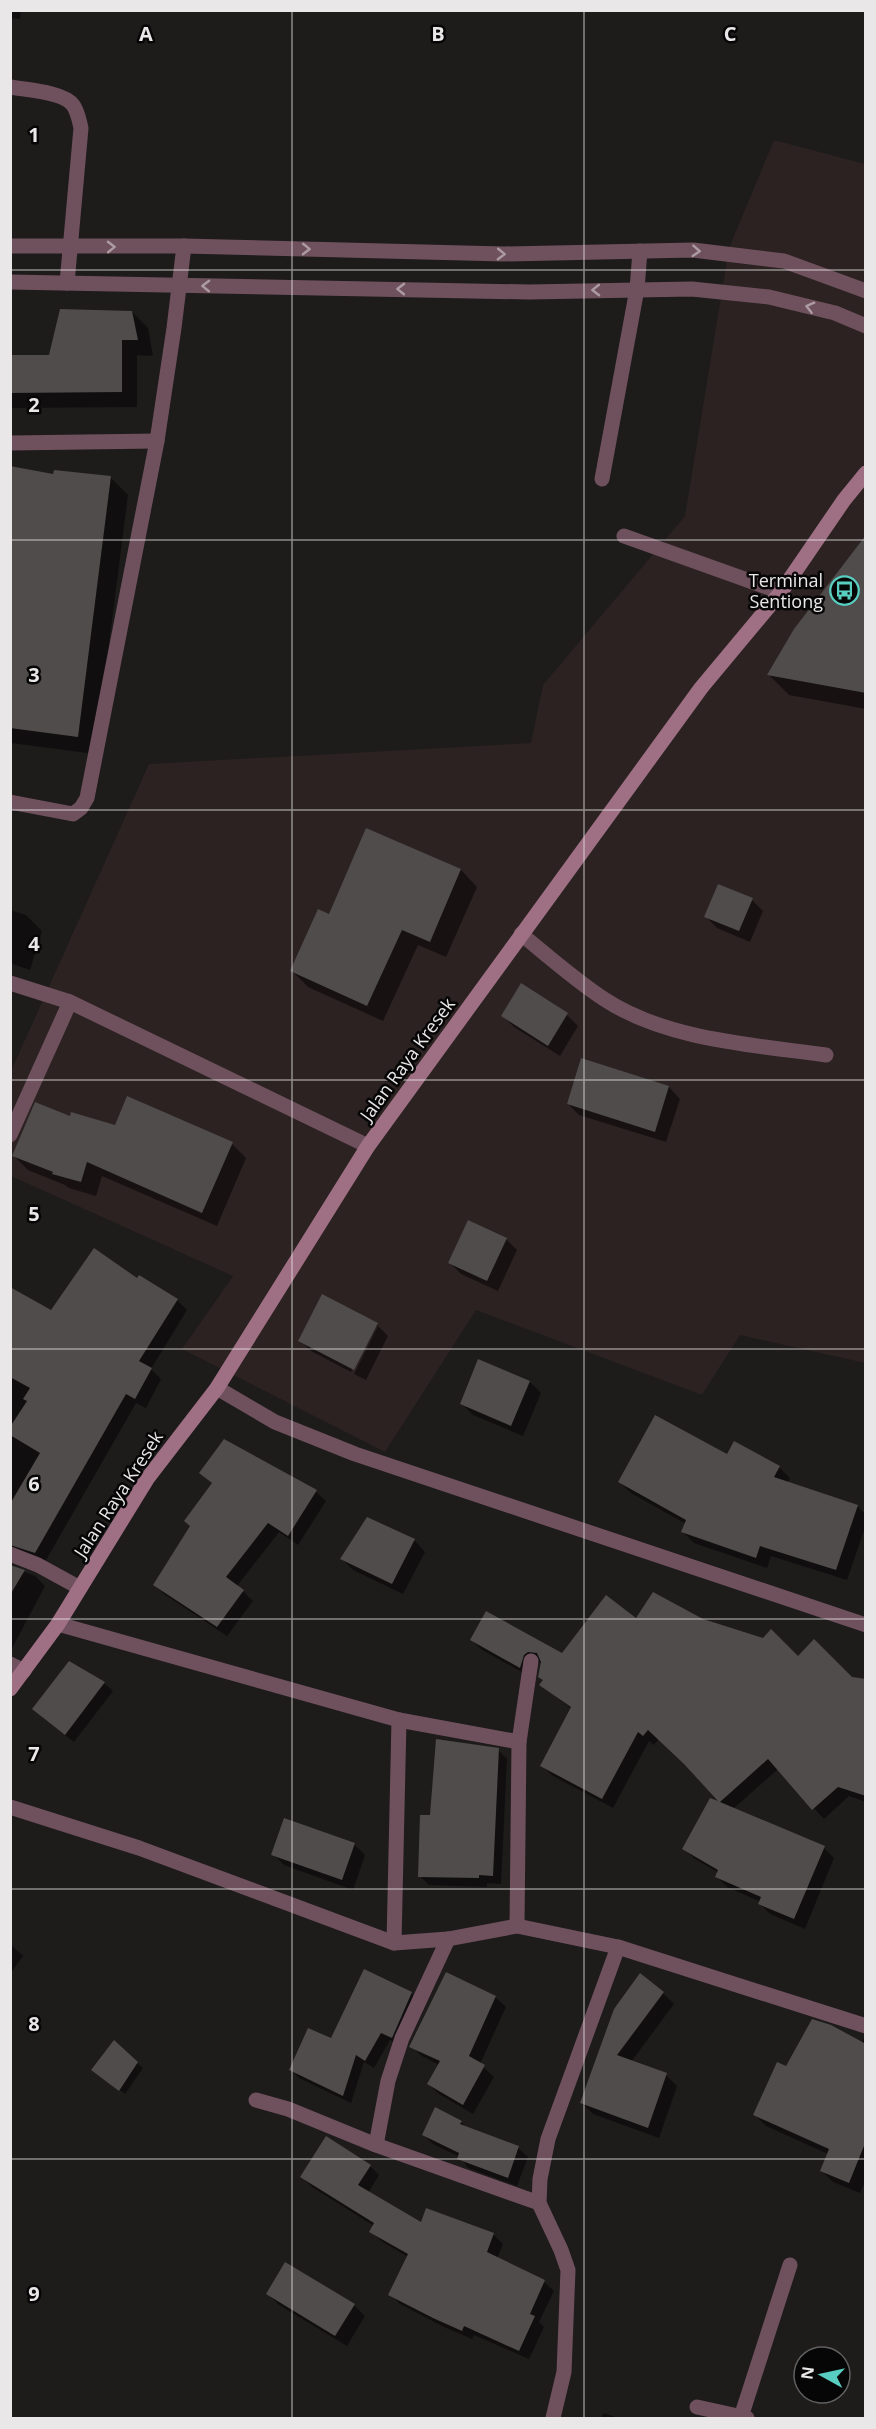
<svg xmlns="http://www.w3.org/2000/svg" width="876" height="2429" viewBox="0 0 876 2429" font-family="'Open Sans',sans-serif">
  <rect width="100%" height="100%" fill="#1e1b1b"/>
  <polygon fill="#2b2221" points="774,140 865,164 865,1363 740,1335 702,1395 476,1310 385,1452 182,1349 233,1276 11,1176 11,1071 149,764 531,743 543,685 685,516 729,248"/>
  <g fill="#0007">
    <polygon points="10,10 21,10 20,19 10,18"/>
    <polygon points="132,312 148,328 153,356 137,355 137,407 10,408 10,357 51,356"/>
    <polygon points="10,468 54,476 111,478 128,495 95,754 11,743 10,746"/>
    <polygon points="866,553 866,709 789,695 769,675"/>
    <polygon points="367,830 461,870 477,887 446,957 418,945 383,1021 308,987 292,971 330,916"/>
    <polygon points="752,900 763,911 750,942 717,928 706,917"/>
    <polygon points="10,910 26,915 42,931 30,970 10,963"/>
    <polygon points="522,985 567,1015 578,1026 560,1056 514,1027 503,1016"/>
    <polygon points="669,1087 680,1099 666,1142 579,1115 568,1104"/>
    <polygon points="71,1118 232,1144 246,1158 217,1226 102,1176 96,1196 69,1188 65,1185 28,1170 14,1156"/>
    <polygon points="506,1239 517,1250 498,1291 461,1274 450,1263"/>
    <polygon points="140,1277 177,1300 187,1310 151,1369 161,1379 146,1408 136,1403 45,1562 10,1561 10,1339 51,1312 138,1280"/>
    <polygon points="323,1296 377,1325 388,1336 366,1380 354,1374 378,1326 375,1326 351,1372 311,1351 300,1340"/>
    <polygon points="479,1361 530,1382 541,1393 523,1436 473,1415 462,1404"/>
    <polygon points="728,1456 779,1467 790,1478 787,1483 857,1506 866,1515 866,1525 847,1580 771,1556 767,1568 694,1543 683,1532 686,1524 631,1493 620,1482"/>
    <polygon points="201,1473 316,1492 326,1501 298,1545 279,1532 237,1586 253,1601 227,1636 164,1594 155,1585 192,1527 213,1484"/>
    <polygon points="368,1519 414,1540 425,1552 403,1594 353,1570 342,1559"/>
    <polygon points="10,1566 35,1576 45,1586 10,1652"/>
    <polygon points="636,1620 702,1621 851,1678 866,1680 866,1802 849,1796 824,1819 778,1769 733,1809 824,1848 834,1858 805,1929 770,1914 760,1904 761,1902 727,1887 717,1877 719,1873 695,1859 684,1849 723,1805 690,1767 659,1739 654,1745 649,1741 613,1808 553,1776 542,1766 572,1709 541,1685 544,1681 542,1662 534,1665 531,1677 482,1650 472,1640 563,1655"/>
    <polygon points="70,1663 104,1683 113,1691 74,1742 42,1717"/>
    <polygon points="498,1750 507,1759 501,1884 487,1883 487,1887 429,1885 420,1876 432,1816"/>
    <polygon points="354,1844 365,1855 353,1890 284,1865 273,1854"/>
    <polygon points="10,1944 23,1956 10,1974"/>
    <polygon points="364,1971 412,1994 420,2002 400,2045 390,2040 374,2068 364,2062 351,2103 299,2078 291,2069 332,2040"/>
    <polygon points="446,1974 495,1997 506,2007 480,2064 494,2077 473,2114 439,2094 428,2084 439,2065 422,2056 411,2046"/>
    <polygon points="663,1993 674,2004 631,2062 666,2075 677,2086 659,2138 593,2114 582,2103"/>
    <polygon points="866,2036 866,2179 860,2193 833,2182 822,2171 828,2154 766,2126 755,2115 787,2068 861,2043"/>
    <polygon points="137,2063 143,2068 125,2094 97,2072"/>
    <polygon points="461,2122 468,2129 518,2148 528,2157 517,2186 468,2168 460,2157 433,2144 424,2135"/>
    <polygon points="370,2166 379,2175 368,2193 422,2224 493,2234 503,2244 497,2259 544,2282 554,2291 539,2322 544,2327 529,2359 474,2335 472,2339 444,2327 400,2304 390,2294 408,2257 381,2241 371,2231 374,2226 312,2187 302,2177"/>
    <polygon points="268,2294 354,2305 365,2316 347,2346 279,2305"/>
    <polygon points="604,2413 618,2418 601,2418"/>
  </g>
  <g fill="#4f4c4b">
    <polygon points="60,309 132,311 138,340 122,340 122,392 10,393 10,355 49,355"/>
    <polygon points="10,466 53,474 54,470 111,476 78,737 10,728"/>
    <polygon points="866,535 866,693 767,675 794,629"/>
    <polygon points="366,828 461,869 430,942 402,930 367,1006 290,971 318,909 329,914"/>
    <polygon points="718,884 753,898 739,931 704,917"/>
    <polygon points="521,983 568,1013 548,1046 501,1016"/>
    <polygon points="581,1058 669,1086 655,1132 567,1104"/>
    <polygon points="127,1096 233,1142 202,1213 87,1162 81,1182 52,1174 53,1172 12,1156 35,1102 70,1116 71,1112 115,1125"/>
    <polygon points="468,1220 507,1238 487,1281 448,1263"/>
    <polygon points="94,1248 137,1278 139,1275 178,1299 139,1361 152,1368 135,1399 126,1394 35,1553 10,1545 10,1504 40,1453 10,1435 10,1427 27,1401 23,1399 30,1388 10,1377 10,1287 51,1310"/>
    <polygon points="322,1294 378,1323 354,1370 298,1341"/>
    <polygon points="478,1359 530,1381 511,1426 460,1404"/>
    <polygon points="655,1415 727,1454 734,1441 780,1466 774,1477 858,1505 836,1570 760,1546 756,1558 681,1532 686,1520 618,1482"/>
    <polygon points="224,1439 317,1490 288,1536 268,1523 226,1577 244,1590 217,1627 153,1585 190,1526 184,1521 212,1483 199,1473"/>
    <polygon points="367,1517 415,1539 392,1584 340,1559"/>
    <polygon points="10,1565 25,1570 10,1595"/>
    <polygon points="653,1592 703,1619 763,1638 771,1629 798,1656 814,1639 852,1677 866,1679 866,1796 838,1787 812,1810 768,1759 720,1802 825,1846 794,1919 758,1904 761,1897 715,1877 718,1870 682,1849 710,1798 718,1801 684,1764 648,1730 643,1736 638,1732 602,1799 540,1766 571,1707 539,1685 543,1680 538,1677 541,1662 537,1653 528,1652 524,1655 520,1668 470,1640 486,1611 562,1653 606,1595 636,1618"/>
    <polygon points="69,1661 105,1682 65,1735 32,1709"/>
    <polygon points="436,1739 499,1748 493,1876 479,1875 479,1878 418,1877 420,1815 430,1815"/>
    <polygon points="284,1818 355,1843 342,1880 271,1855"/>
    <polygon points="364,1969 412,1992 392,2038 381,2033 365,2061 356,2055 343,2096 289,2070 308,2028 331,2038"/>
    <polygon points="446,1972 496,1996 469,2056 485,2065 463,2105 427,2084 440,2061 409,2047"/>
    <polygon points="640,1973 664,1992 617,2055 667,2073 648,2128 580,2103 614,2009"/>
    <polygon points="812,2019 831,2025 866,2044 866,2141 849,2183 820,2171 829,2149 753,2115 777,2062 786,2066"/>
    <polygon points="114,2040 138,2062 119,2091 91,2070"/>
    <polygon points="435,2107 462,2121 460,2124 519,2146 508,2178 457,2159 459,2153 422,2135"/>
    <polygon points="326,2136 371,2165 358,2185 421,2222 426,2208 494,2233 487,2252 545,2280 530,2314 535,2316 519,2351 464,2326 462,2331 433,2318 388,2295 408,2254 369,2232 374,2223 300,2177"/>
    <polygon points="285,2262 355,2304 335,2336 266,2294"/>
  </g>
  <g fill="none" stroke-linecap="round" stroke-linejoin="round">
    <g stroke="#6f515e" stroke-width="15">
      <path d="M10,87c17,3 54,5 63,18 5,7 6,15 8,23l-14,155"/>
      <polyline points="10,246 184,246 504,254 693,250 784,261 866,291"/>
      <polyline points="10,282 529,292 692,289 769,297 835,313 866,326"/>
      <polyline points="10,443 157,441"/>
      <polyline points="602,479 637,289 640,251"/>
      <polyline points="624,536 781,592"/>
      <polyline points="10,802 73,814 81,808 87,798 157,441 174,328 184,246"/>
      <path d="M521,934c27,22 54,46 83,65 62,41 150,46 222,56"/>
      <polyline points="10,983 70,1002 368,1146"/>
      <polyline points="10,1135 70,1002"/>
      <polyline points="217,1388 275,1422 355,1454 866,1625"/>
      <polyline points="10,1554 38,1565 80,1588"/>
      <polyline points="58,1624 399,1720 519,1742"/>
      <polyline points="10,1664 24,1671"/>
      <polyline points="10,1807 139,1848 394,1943 448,1939 517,1926 618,1947 548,2139 540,2179 539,2203 561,2250 568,2270 564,2372 553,2418"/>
      <polyline points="517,1926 519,1742 531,1661"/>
      <polyline points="394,1943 399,1720"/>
      <polyline points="618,1947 866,2026"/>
      <polyline points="256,2100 288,2109 376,2145 539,2203"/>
      <polyline points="376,2145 388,2081 402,2038 448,1939"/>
      <polyline points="697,2407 747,2418"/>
      <polyline points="741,2417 790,2265"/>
    </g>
    <polyline stroke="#9f6f84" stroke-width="15" points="10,1689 58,1624 147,1479 217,1388 368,1146 701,688 781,592 844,500 866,473"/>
  </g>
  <defs><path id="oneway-chevron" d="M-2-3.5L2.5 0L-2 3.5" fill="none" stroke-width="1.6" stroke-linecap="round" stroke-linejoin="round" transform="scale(1.5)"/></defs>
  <g stroke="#ac9ca2">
    <use href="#oneway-chevron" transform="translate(111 247) rotate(-1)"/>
    <use href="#oneway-chevron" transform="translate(306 249) rotate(1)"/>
    <use href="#oneway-chevron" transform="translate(696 251) rotate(4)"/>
    <use href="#oneway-chevron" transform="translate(501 254) rotate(1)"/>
    <use href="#oneway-chevron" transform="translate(206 286) rotate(-179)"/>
    <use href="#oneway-chevron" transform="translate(401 289) rotate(-179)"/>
    <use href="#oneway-chevron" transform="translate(596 290) rotate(179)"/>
    <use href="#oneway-chevron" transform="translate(810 307) rotate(-166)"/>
  </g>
  <path fill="none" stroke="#e9e7e7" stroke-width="1.5" stroke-opacity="0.55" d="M292,10v2408M584,10v2408M10,270h856M10,540h856M10,810h856M10,1080h856M10,1349h856M10,1619h856M10,1889h856M10,2159h856"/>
  <defs>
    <symbol id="bus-ring" viewBox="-11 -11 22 22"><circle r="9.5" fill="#070606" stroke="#58cec1" stroke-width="1.5"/><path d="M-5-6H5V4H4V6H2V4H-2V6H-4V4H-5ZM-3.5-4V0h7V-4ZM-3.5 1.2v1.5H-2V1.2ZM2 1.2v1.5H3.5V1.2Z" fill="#58cec1"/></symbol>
  </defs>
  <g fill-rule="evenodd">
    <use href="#bus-ring" x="828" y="574" width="33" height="33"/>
  </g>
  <g text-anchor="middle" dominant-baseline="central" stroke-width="5" stroke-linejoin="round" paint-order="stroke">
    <g font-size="18" fill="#e9e7e7" stroke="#070606" text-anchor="end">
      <text x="823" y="580">Terminal<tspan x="823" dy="21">Sentiong</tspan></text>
    </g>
    <g font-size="18" fill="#e9e7e7" stroke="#070606">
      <text transform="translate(407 1059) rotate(-54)">Jalan Raya Kresek</text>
      <text transform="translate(118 1494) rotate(-57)">Jalan Raya Kresek</text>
    </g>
  </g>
  <g font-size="20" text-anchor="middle" font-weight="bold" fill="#e9e7e7" stroke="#070606" stroke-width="5" stroke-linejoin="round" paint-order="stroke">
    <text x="146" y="41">A</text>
    <text x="438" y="41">B</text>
    <text x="730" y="41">C</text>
    <text x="34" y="142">1</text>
    <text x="34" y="412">2</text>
    <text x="34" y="682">3</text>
    <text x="34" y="951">4</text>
    <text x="34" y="1221">5</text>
    <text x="34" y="1491">6</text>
    <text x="34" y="1761">7</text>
    <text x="34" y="2031">8</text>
    <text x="34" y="2301">9</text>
  </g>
  <rect width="876" height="2429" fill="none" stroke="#e9e7e7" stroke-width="24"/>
  <g transform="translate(822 2375) rotate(278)"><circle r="28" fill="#070606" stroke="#616060" stroke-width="1.5"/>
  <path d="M0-4.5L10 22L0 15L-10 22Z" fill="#58cec1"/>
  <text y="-9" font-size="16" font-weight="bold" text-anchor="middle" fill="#e9e7e7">N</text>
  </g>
</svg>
